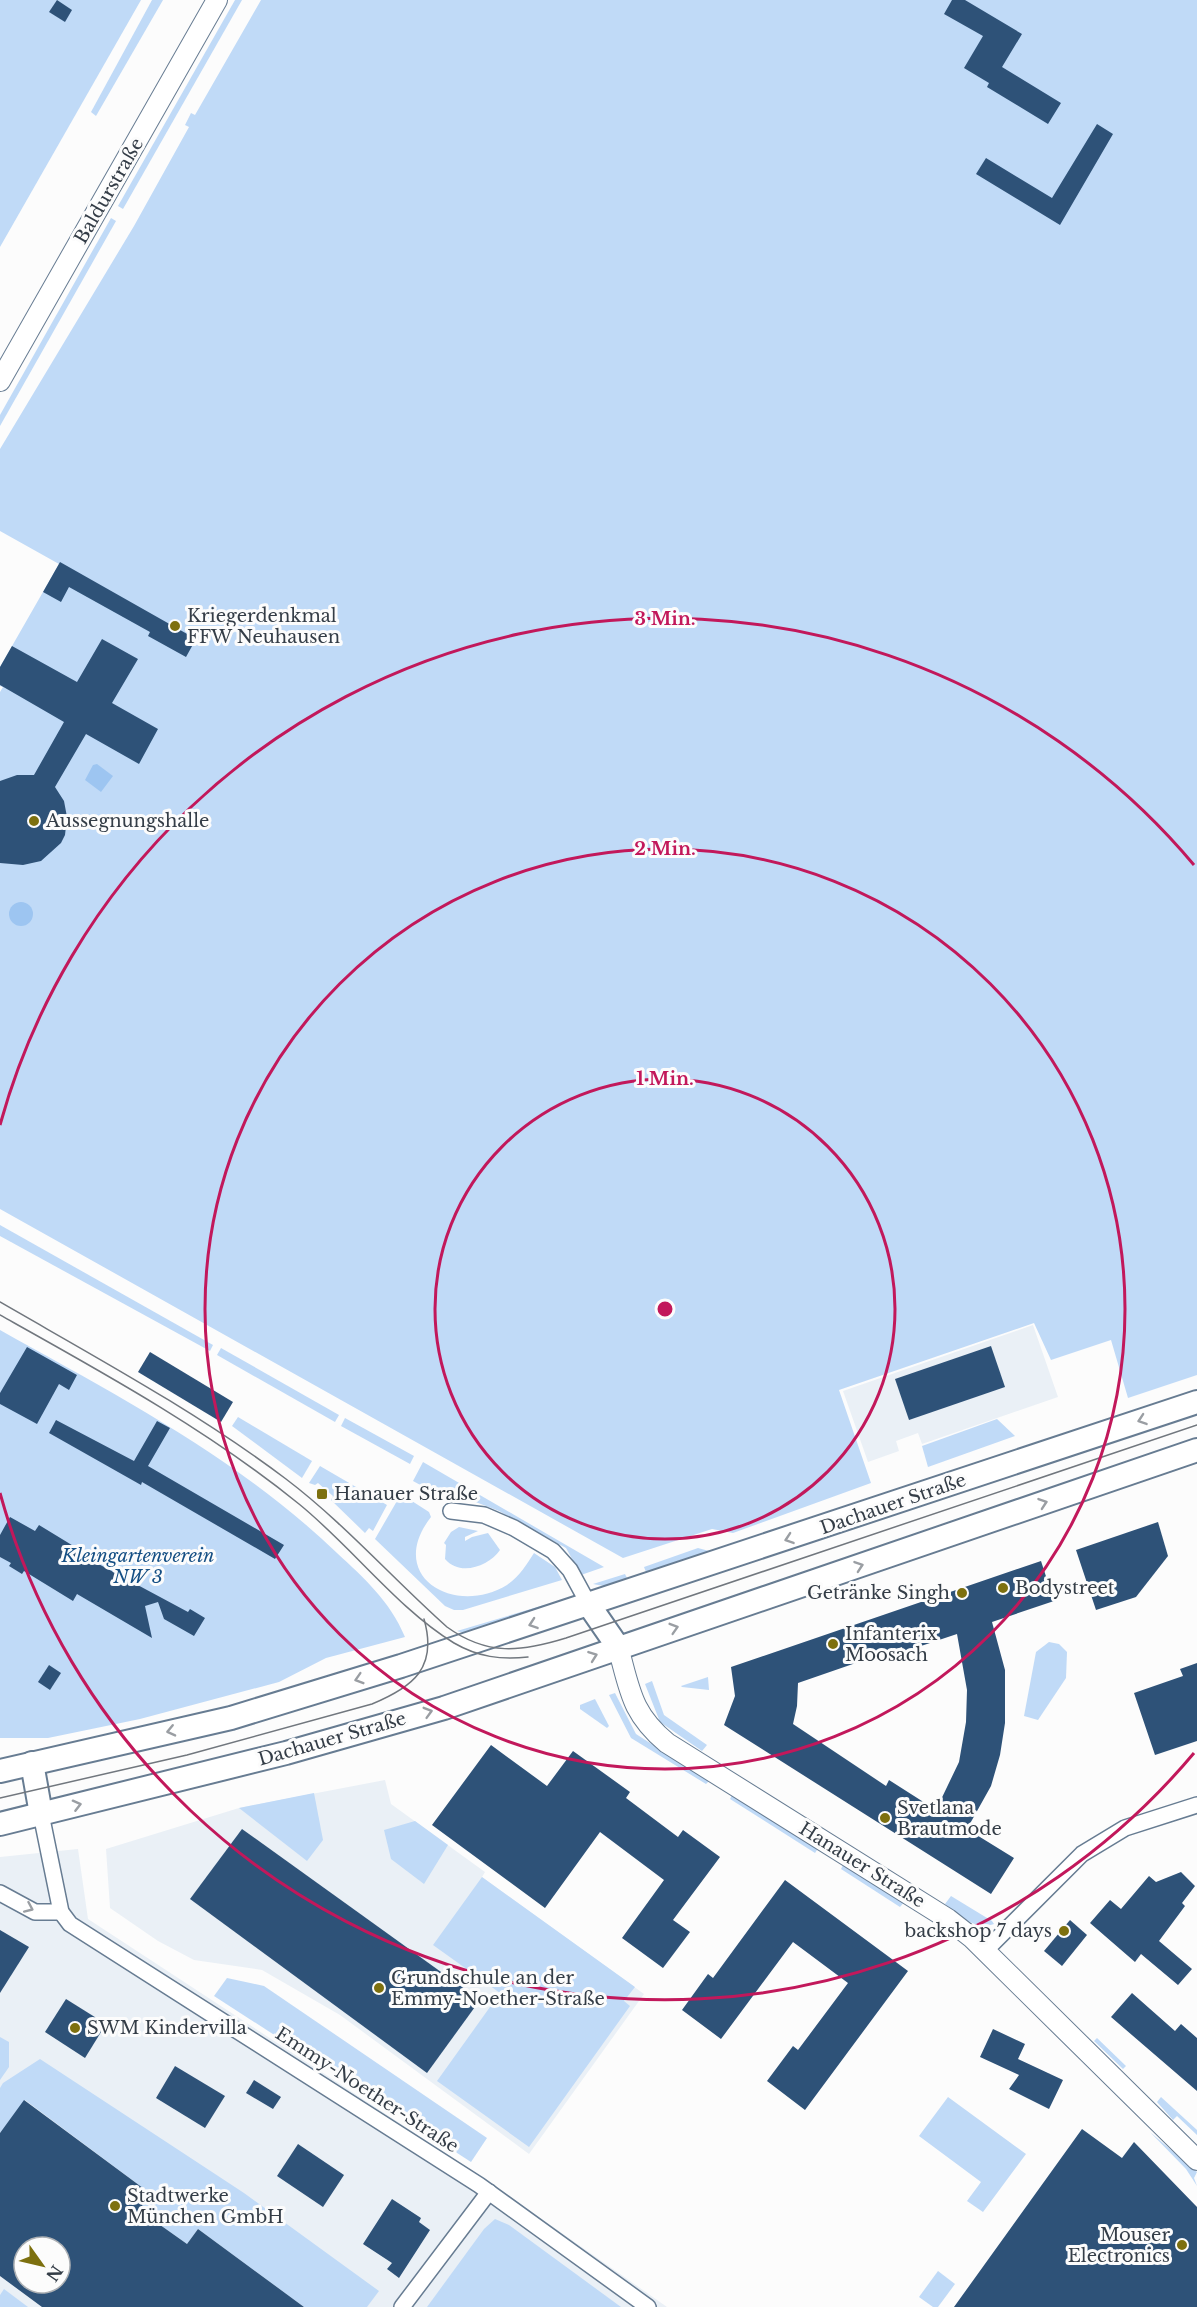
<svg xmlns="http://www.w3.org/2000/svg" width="1197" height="2307" viewBox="0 0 1197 2307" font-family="'Libre Baskerville',serif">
  <rect width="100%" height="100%" fill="#fcfcfc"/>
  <g fill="#eaf0f6" fill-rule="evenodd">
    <polygon points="1033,1325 1058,1397 922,1444 918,1433 896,1441 899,1451 868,1462 843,1391"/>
    <polygon points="385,1780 391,1804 485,1872 482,1877 644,1994 529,2154 340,2015 262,1970 194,1960 158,1941 110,1908 106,1849 239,1808"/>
    <path d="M78,1849l10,70 397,260 182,128h-667v-450zM24,2247h36v36h-36z"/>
  </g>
  <g fill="#c0daf7">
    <polygon points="0,0 141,0 0,247"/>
    <polygon points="152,0 163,0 96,116 91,112"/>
    <polygon points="235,0 242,0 123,209 118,206"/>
    <polygon points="261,0 1197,0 1197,1375 1128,1398 1111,1340 1051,1360 1034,1323 839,1390 871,1483 733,1533 712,1529 623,1558 0,1209 0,692 3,687 0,686 0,667 59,564 0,531 0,449 134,226 189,127 185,125 191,113 195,115"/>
    <polygon points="111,218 116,221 0,426 0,415"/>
    <polygon points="0,1225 213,1345 210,1351 0,1236"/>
    <path d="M0,1330c118,66 238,128 337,223 27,25 53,48 68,84l-79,21 -47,24 -139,37 -92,19h-48z"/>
    <polygon points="221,1348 339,1415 335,1422 217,1355"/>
    <polygon points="238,1417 312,1461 302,1478 232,1426"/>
    <polygon points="345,1418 414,1456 410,1464 341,1426"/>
    <polygon points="997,1419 1015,1436 928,1467 922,1446"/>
    <polygon points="423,1462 604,1567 581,1575 566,1548 499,1511 460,1496 444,1498 413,1481"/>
    <polygon points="320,1466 387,1505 373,1531 369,1528 365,1533 331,1500 333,1496 318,1483 315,1485 309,1483"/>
    <path d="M401,1494l28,18 2,5c-46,59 23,100 76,68 12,-8 20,-21 27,-32l21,14 7,13 -99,30h-9l-9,-4 -70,-67z"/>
    <path d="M459,1527l19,4 -13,6v4l7,-4 16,-4 12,17c-11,16 -40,27 -55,9l1,-14 -2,-2 7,-11z"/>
    <polygon points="698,1548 709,1551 646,1572 644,1567"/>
    <polygon points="625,1574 627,1578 604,1586 593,1584"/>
    <polygon points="544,1605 546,1609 467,1634 457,1631"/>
    <polygon points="1049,1642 1059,1644 1067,1652 1066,1678 1038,1720 1024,1716 1036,1652"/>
    <polygon points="708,1677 709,1690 682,1687 681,1686"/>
    <polygon points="652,1681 664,1715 707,1745 702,1751 660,1722 645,1684"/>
    <polygon points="615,1693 636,1734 709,1781 706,1784 631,1738 609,1695"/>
    <polygon points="595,1699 609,1726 607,1728 580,1709 580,1705"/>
    <polygon points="314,1793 323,1840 307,1861 239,1808"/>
    <polygon points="733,1793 819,1847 815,1853 730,1799"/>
    <polygon points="415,1821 448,1845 424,1884 391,1859 384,1830"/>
    <polygon points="844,1863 904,1902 900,1907 841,1869"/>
    <polygon points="482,1877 635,1987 624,2001 630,2006 529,2147 437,2081 500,1993 433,1945"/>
    <path d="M951,1896l41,25 2,3c-20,7 -34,-9 -49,-20z"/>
    <polygon points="227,1978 264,1986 487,2138 471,2162 214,1996"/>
    <polygon points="0,2037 9,2042 9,2067 0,2080"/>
    <polygon points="1097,2038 1126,2066 1123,2069 1094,2041"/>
    <polygon points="40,2059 244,2193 379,2291 367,2307 304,2307 198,2229 187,2244 139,2210 151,2194 25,2100 0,2133 0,2088 3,2083"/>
    <polygon points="948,2097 1026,2154 983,2212 967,2201 981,2182 919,2136"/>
    <polygon points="1161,2097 1197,2130 1197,2135 1177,2116 1173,2120 1157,2102"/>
    <polygon points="1150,2132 1197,2172 1194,2178 1197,2186 1186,2169"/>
    <polygon points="495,2219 509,2225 621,2307 427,2307 484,2229"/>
    <polygon points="938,2271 955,2284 938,2307 933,2307 919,2297"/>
    <polygon points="4,2289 28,2307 0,2307 0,2295"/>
  </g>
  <g fill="#9dc5f1">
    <polygon points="97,764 113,776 101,792 85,780 93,765"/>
    <circle cx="21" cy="914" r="12"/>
  </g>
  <g fill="#2e5278" fill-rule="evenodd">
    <polygon points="57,0 72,10 65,22 49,12"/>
    <polygon points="952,0 965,0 1022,34 1002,67 1061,103 1048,124 987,87 989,83 964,68 983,36 944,14"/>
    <polygon points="1097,124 1113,134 1060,225 976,174 986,158 1052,198"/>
    <polygon points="60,562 196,639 186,657 148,636 150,632 69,587 61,602 43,592"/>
    <polygon points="102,639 138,659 112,703 158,729 139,764 86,734 55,787 64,801 67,817 65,835 61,843 41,861 23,865 0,863 0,781 17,775 34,775 64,722 0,685 0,667 12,646 77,682"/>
    <polygon points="991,1346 1005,1387 909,1420 895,1379"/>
    <polygon points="27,1347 77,1375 69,1390 59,1384 37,1424 0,1404 0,1393"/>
    <polygon points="150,1352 233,1402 221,1422 138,1372"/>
    <polygon points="56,1420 134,1461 157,1421 170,1428 148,1466 284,1545 275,1559 142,1482 141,1485 49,1433"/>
    <polygon points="10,1517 35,1531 39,1525 80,1550 78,1553 188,1612 190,1609 205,1618 194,1636 164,1619 158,1602 145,1606 152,1638 77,1594 73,1601 24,1571 22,1574 9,1566 11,1563 0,1557 0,1535"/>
    <polygon points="1158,1522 1168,1556 1136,1597 1096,1610 1076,1550"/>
    <path d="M1041,1561l13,40 -62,21 13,48v53l-5,32 -9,31 -24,43 47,29 -23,36 -267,-169 11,-29 -4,-29zM957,1634l10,56 -1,32 -7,40 -23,48 -47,-30 -3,6 -93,-62 4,-18 1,-23 104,-36 1,5z"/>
    <polygon points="1197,1663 1197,1741 1155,1755 1134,1693 1183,1676 1180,1669"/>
    <polygon points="49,1665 61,1673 50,1690 38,1682"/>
    <polygon points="491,1745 547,1786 573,1751 630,1792 626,1798 678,1837 683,1830 720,1857 673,1920 690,1932 663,1968 622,1938 664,1880 600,1832 545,1908 432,1825"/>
    <polygon points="242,1829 480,2000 427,2073 190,1899"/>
    <polygon points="1181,1872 1195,1886 1182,1903 1185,1906 1159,1941 1192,1969 1178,1985 1141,1954 1135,1962 1090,1923 1110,1900 1121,1909 1149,1876 1156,1882"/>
    <polygon points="785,1880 908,1971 805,2110 767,2081 793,2046 798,2050 848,1983 793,1942 721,2039 682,2010 708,1974 713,1978"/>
    <polygon points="1070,1920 1087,1935 1062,1966 1044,1951"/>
    <polygon points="0,1930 29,1947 0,1993"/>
    <polygon points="1132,1993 1175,2031 1181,2024 1197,2038 1197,2091 1111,2017"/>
    <polygon points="66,1999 106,2024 85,2058 45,2032"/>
    <polygon points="993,2029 1025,2044 1018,2059 1063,2080 1049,2109 1009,2089 1019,2075 980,2057"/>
    <polygon points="175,2066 225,2096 205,2128 156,2098"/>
    <polygon points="254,2080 281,2097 273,2109 246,2093"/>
    <path d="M24,2100l127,94 -12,16 48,34 11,-15 106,78h-262l-42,-31v-143zM24,2247h36v36h-36z"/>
    <polygon points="1082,2129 1122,2158 1134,2142 1197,2207 1197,2307 954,2307"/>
    <polygon points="298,2144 344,2175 323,2207 277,2176"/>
    <polygon points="392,2199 421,2218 419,2222 430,2230 399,2278 387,2269 392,2263 363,2244"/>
  </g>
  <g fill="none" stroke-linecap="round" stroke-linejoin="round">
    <defs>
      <g id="minor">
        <polyline points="451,1511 484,1515 514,1528 553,1551 570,1570 589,1605"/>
        <polyline points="41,1814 61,1912 70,1924 479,2185 648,2307"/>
        <polyline points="0,1893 35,1912 61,1912"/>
        <polyline points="985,1951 1082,1854 1125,1828 1197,1805"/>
        <polyline points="402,2307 489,2192"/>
      </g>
      <g id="tertiary">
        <polyline points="0,381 217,0"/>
        <path d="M618,1647c12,43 13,66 49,96l281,176 23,18 226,223"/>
      </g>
      <g id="secondary">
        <polyline points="589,1605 618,1647"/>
        <polyline points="32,1763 41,1814"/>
        <polyline points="0,1771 231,1718 401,1666 1197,1402"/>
        <polyline points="0,1824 286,1753 444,1708 1197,1450"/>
      </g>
    </defs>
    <use href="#minor" stroke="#677c92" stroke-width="18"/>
    <use href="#tertiary" stroke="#677c92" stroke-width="22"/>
    <use href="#secondary" stroke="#677c92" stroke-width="26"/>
    <use href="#minor" stroke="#fff" stroke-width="15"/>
    <use href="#tertiary" stroke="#fff" stroke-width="20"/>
    <use href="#secondary" stroke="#fff" stroke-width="22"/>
    <g stroke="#71777e" stroke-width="1.5">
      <path d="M0,1302c97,56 197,110 286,177 58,44 107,100 161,148 40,29 74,25 119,11l631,-213"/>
      <path d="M0,1315c102,57 208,115 299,189 52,42 99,105 155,139 24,14 47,17 74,14"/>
      <path d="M0,1798l187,-43 185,-51c41,-17 66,-36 52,-85"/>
    </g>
  </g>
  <defs><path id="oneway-chevron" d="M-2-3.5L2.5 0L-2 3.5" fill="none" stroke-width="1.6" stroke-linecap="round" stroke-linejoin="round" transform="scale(1.5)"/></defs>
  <g stroke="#9a9ea3">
    <use href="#oneway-chevron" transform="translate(1142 1420) rotate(161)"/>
    <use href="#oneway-chevron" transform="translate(1043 1503) rotate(-19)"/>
    <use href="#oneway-chevron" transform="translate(789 1539) rotate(161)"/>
    <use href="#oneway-chevron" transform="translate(859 1566) rotate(-19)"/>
    <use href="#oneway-chevron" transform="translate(533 1624) rotate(161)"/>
    <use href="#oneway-chevron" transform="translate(674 1628) rotate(-17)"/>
    <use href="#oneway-chevron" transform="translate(593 1656) rotate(-20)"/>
    <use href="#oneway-chevron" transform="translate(359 1679) rotate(163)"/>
    <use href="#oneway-chevron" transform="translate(428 1712) rotate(-16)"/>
    <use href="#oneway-chevron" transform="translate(171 1731) rotate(167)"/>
    <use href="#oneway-chevron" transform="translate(77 1805) rotate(-14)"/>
    <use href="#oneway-chevron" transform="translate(29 1908) rotate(24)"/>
  </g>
  <g fill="none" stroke="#c2185b" stroke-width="3">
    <circle cx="665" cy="1309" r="230"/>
    <circle cx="665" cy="1309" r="460"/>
    <path d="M1194 1753A690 690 0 0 1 0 1493M0 1125A690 690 0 0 1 1194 865"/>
  </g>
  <g fill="#7d700f" stroke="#fcfcfc" stroke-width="2">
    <circle cx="175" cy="626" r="6"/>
    <circle cx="34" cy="821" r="6"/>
    <rect x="316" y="1488" width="12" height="12" rx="3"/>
    <circle cx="1003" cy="1588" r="6"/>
    <circle cx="962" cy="1593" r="6"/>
    <circle cx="833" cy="1644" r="6"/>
    <circle cx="885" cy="1818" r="6"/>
    <circle cx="1064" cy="1931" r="6"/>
    <circle cx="379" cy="1988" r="6"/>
    <circle cx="75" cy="2028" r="6"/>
    <circle cx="115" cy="2206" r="6"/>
    <circle cx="1182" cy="2245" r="6"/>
  </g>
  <g text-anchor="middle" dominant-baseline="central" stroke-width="6" stroke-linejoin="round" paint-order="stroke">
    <g font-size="18" fill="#343d47" stroke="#fcfcfc">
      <text transform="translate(109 191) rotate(-60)">Baldurstraße</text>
      <text transform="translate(893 1504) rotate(-19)">Dachauer Straße</text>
      <text transform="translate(332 1739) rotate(-16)">Dachauer Straße</text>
      <text transform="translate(862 1865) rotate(32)">Hanauer Straße</text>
      <text transform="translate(367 2090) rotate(33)">Emmy-Noether-Straße</text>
    </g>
    <g font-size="18" fill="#343d47" stroke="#fcfcfc" text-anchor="start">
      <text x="187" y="616">Kriegerdenkmal<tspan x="187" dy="21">FFW Neuhausen</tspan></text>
      <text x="46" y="821">Aussegnungshalle</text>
      <text x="334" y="1494">Hanauer Straße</text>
      <text x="1015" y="1588">Bodystreet</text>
      <text x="950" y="1593" text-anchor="end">Getränke Singh</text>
      <text x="845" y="1634">Infanterix<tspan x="845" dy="21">Moosach</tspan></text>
      <text x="897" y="1808">Svetlana<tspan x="897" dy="21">Brautmode</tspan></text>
      <text x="1052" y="1931" text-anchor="end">backshop 7 days</text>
      <text x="391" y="1978">Grundschule an der<tspan x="391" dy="21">Emmy-Noether-Straße</tspan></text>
      <text x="87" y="2028">SWM Kindervilla</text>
      <text x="127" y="2196">Stadtwerke<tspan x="127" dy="21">München GmbH</tspan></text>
      <text x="1170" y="2235" text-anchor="end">Mouser<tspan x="1170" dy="21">Electronics</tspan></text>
    </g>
    <g font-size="18" font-style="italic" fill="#154f84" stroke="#fcfcfc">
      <text x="138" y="1556">Kleingartenverein<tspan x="138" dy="21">NW 3</tspan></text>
    </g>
  </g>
  <circle cx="665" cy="1309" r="9" fill="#c2185b" stroke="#fcfcfc" stroke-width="3"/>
  <g font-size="18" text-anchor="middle" font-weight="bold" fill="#c2185b" stroke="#fcfcfc" stroke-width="6" stroke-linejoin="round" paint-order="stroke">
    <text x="665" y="625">3 Min.</text>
    <text x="665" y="855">2 Min.</text>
    <text x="665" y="1085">1 Min.</text>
  </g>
  <g transform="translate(42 2265) rotate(124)"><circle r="28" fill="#fcfcfc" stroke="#acb0b4" stroke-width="1.5"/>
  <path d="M0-4.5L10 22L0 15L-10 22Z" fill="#7d700f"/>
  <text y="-9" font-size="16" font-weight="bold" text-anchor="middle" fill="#343d47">N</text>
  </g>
</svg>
